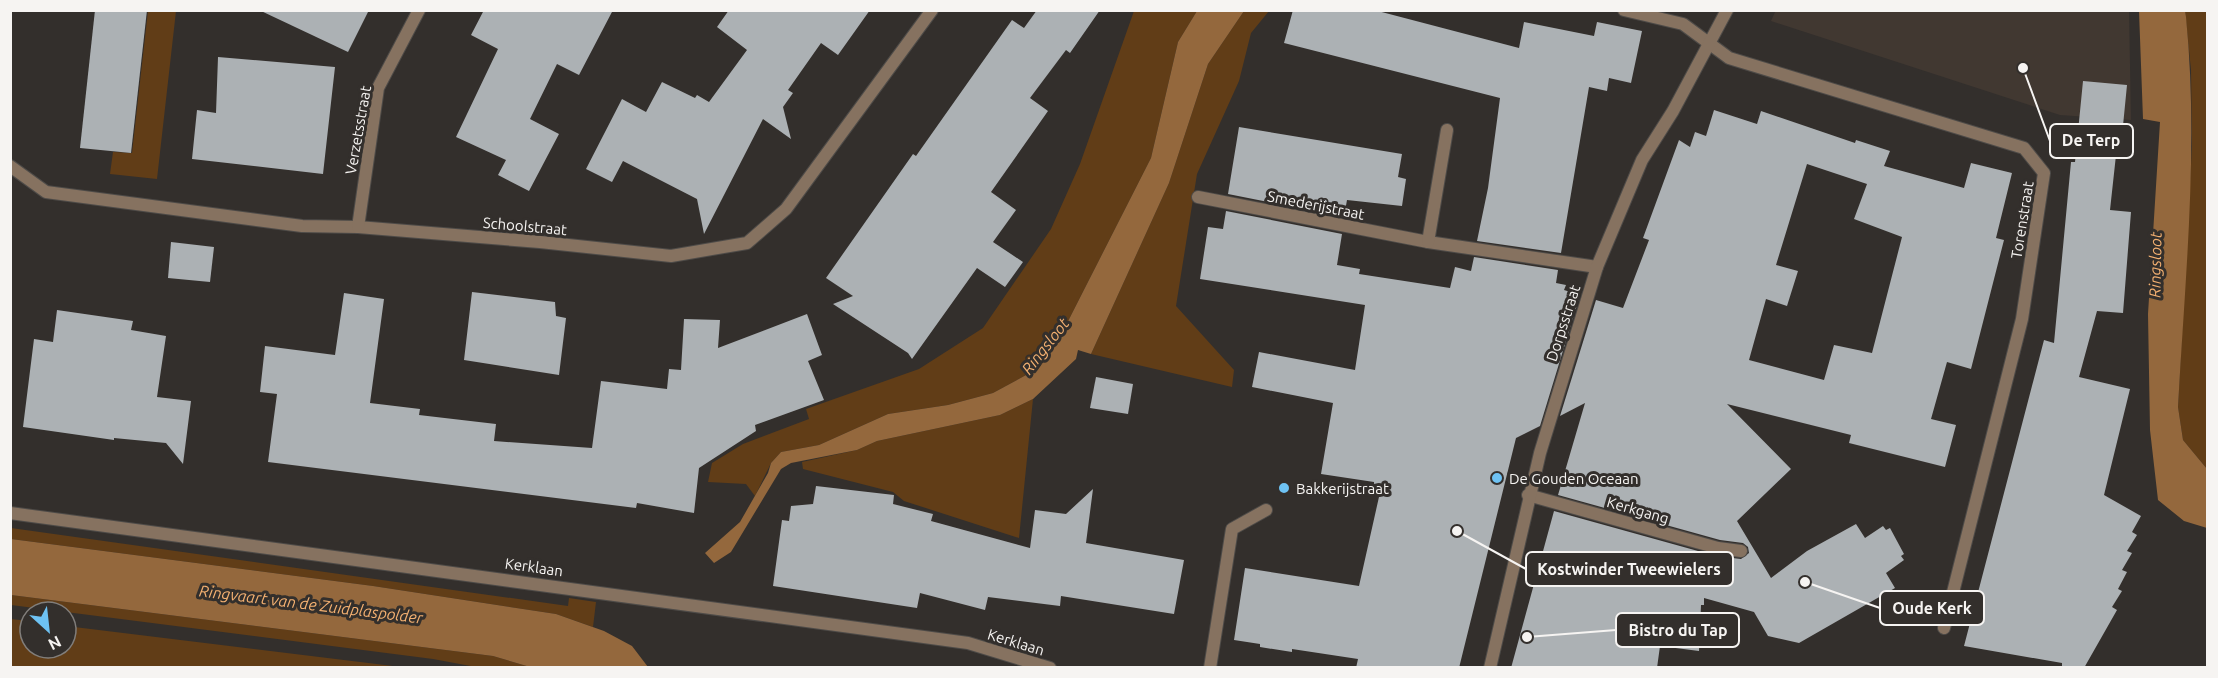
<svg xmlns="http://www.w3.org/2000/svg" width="2218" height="678" viewBox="0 0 2218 678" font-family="Ubuntu,sans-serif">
  <rect width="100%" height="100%" fill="#332f2c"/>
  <polygon fill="#413831" points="1776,10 2129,11 2131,120 2060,115 1771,21"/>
  <g fill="#613d17">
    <polygon points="148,11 176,11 157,179 110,174 113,152 132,153"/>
    <polygon points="1134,11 1197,11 1178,42 1151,158 1060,337 1039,368 993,393 948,405 888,414 819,445 781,452 771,463 755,496 746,484 708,482 712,463 743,444 809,419 806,409 919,369 983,328 1051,229 1080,164"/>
    <polygon points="1244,11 1269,11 1251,33 1239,81 1197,174 1176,306 1234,370 1232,387 1091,354 1169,183 1208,64"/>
    <polygon points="2185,11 2207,11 2207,469 2183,440 2178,407 2192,146 2191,70"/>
    <polygon points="1033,399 1019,538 904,501 893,492 803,469 802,462 857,450 877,441 1000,415"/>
    <polygon points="11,528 568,606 569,598 596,602 593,627 556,614 373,586 11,539"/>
    <polygon points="11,595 493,656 530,667 476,667 433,659 11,605"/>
    <polygon points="10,619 30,621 30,648 66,648 66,626 401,667 11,667"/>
  </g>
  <g fill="#94683d">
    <polygon points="1197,11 1244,11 1208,64 1169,183 1091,354 1078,350 1076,359 1033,399 1000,415 877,441 857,450 791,463 781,469 731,552 714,563 705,553 740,522 768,473 771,463 781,452 819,445 888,414 948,405 993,393 1039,368 1060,337 1151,158 1178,42"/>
    <path d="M2139,11h46l1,6c13,130 -1,260 -8,390l5,33 24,29v59l-23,-7 -26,-21 -8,-70 -2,-116 12,-192 -17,-3z"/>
    <polygon points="11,539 373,586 556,614 604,631 632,646 648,667 530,667 493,656 11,595"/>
  </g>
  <g fill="#acb1b4" fill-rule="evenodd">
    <polygon points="95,10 147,10 131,153 80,148"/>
    <polygon points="259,10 369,10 348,52"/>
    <polygon points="484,10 613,10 579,75 557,64 530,119 559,134 529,191 498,175 506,160 456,137 498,49 471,35"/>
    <polygon points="729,10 870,10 838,55 821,43 788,90 793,93 783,107 791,139 763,119 704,234 697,199 623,161 612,182 586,169 622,99 646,112 662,82 695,98 697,95 709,102 747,50 717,27"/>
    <polygon points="1037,10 1100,10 1070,53 1066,50 1030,98 1048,111 991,192 1016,210 993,242 1023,262 1005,287 977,268 912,359 908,353 833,304 853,296 826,278 913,154 916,156 1012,20 1024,28"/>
    <polygon points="1293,10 1374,10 1519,48 1524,22 1594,36 1597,22 1642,31 1631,83 1609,78 1607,91 1589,87 1561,253 1477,241 1488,188 1500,98 1284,43"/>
    <polygon points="218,57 335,67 323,174 192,159 197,110 216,113"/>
    <polygon points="2083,81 2127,85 2121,146 2117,146 2110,210 2131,212 2123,313 2097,311 2079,377 2130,389 2104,495 2141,516 2132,532 2137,535 2127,551 2132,553 2122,570 2127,572 2118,589 2122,591 2112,607 2117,610 2084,668 2062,668 2062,663 1964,646 2044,340 2054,343 2071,162 2075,162"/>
    <path d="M1714,110l43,14 4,-13 94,32 1,-3 34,11 -6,15 80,22 7,-25 41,10 -16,65 8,2 -33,129 -24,-7 -16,57 25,6 -11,42 -96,-24 2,-8 -124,-31 64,65 -54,52 34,57 36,-27 49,-27 9,14 18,-12 3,4 4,-2 14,26 -3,2 3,4 -18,13 9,15 -96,55 -31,-7 -14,-24 -50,-14v7h-3l-2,46 -39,-5 -3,22h-146l43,-157 162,45 25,3 8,-6 -1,-6 -5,-4 -23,-3 -162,-45 27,-92 -25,13 36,-116 27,8 26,-68 -6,-2 36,-98 11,7 5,-15 11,4zM1807,164l60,20 -13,35 48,18 -30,116 -38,-8 -10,35 -75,-20 17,-61 21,7 11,-35 -22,-6z"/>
    <polygon points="1239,127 1402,154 1398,177 1406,179 1402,206 1347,200 1344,217 1228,194"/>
    <polygon points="1226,211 1342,234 1337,265 1360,269 1359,274 1450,288 1455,267 1471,271 1474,257 1558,270 1556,283 1566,285 1564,290 1580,295 1540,426 1516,438 1459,668 1356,668 1358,659 1292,649 1292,652 1260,647 1260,644 1234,640 1245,568 1359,586 1381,488 1374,487 1374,482 1321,474 1333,403 1252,387 1259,352 1355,370 1365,305 1200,279 1208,227 1223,229"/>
    <polygon points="171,242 214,247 210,282 168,278"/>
    <polygon points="472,292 555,302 556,316 566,318 559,375 464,360"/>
    <polygon points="344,293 384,299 370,403 420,409 419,415 496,424 494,441 592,448 601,381 667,389 669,369 681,370 684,319 720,320 718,348 807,314 822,355 808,361 824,400 755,425 756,431 699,468 694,513 637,503 636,508 268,462 277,394 260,392 265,346 335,355"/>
    <polygon points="57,310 133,321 131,330 166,336 157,397 191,401 183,464 166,443 114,438 114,440 23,427 34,339 53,342"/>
    <polygon points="1096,377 1133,384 1128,414 1090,408"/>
    <polygon points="816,486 894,495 893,504 933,514 931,521 1030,548 1035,510 1066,514 1093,489 1086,543 1184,560 1174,614 1061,596 1060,606 988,597 985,610 920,593 917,608 773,586 782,520 789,521 791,506 813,504"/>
  </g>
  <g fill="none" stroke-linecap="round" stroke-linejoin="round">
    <defs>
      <g id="lane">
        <polyline points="1528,495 1718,548 1741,551"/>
        <polyline points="1210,668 1232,529 1266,510"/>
      </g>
      <g id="street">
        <polyline points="1624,10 1683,24 1729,58 2024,148 2044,173 2022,319 1944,628"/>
        <polyline points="10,166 46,192 302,226 358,227 540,242 671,256 747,243 786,209 932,10"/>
        <polyline points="1198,197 1428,242 1597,267"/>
        <polyline points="358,227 378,88 419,10"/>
        <polyline points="1428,242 1447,130"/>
        <polyline points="10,513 968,643 1050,668"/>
        <polyline points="1490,668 1540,453 1597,267 1642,160 1673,111 1727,10"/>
      </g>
    </defs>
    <use href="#lane" stroke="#4e4b48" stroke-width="14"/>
    <use href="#street" stroke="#4e4b48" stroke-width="14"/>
    <use href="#lane" stroke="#867260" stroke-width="12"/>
    <use href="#street" stroke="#867260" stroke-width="12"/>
  </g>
  <g fill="#6ec2f3" stroke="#332f2c" stroke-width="2">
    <circle cx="1497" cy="478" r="6"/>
    <circle cx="1284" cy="488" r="6"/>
  </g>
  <g text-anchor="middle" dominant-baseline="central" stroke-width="6" stroke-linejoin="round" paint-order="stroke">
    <g font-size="15" fill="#f6f4f2" stroke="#332f2c">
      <text transform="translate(358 130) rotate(-80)">Verzetsstraat</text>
      <text transform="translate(1316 205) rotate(11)">Smederijstraat</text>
      <text transform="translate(2022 220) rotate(-81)">Torenstraat</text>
      <text transform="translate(525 226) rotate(5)">Schoolstraat</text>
      <text transform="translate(1563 323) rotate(-72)">Dorpsstraat</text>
      <text transform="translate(1638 510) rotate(16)">Kerkgang</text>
      <text transform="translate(534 567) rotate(8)">Kerklaan</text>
      <text transform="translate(1016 642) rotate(17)">Kerklaan</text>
    </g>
    <g font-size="15" fill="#f6f4f2" stroke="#332f2c" text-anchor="start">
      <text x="1509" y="478">De Gouden Oceaan</text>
      <text x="1296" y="488">Bakkerijstraat</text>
    </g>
    <g font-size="16" font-style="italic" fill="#f3b071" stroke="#332f2c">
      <text transform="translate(2155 265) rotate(-89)">Ringsloot</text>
      <text transform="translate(1045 346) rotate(-52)">Ringsloot</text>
      <text transform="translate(311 604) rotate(7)">Ringvaart van de Zuidplaspolder</text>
    </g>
  </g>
  <path fill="none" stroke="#f6f4f2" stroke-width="2" d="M2023 68L2050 141M1457 531L1526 569M1805 582L1880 608M1527 637L1616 630"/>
  <g fill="#f6f4f2" stroke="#332f2c" stroke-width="2">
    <circle cx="2023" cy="68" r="6"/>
    <circle cx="1457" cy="531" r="6"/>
    <circle cx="1805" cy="582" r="6"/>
    <circle cx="1527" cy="637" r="6"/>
  </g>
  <g fill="#332f2c" stroke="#f6f4f2" stroke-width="2">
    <rect x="2050" y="124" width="83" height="34" rx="6"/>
    <rect x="1526" y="552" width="207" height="34" rx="6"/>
    <rect x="1880" y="591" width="104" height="34" rx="6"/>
    <rect x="1616" y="613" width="123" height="34" rx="6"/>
  </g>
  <g font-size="16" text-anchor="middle" font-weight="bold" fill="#f6f4f2">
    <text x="2091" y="146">De Terp</text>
    <text x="1629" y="575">Kostwinder Tweewielers</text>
    <text x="1932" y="614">Oude Kerk</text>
    <text x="1678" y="636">Bistro du Tap</text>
  </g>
  <rect width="2218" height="678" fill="none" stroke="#f6f4f2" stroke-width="24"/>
  <g transform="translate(48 630) rotate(153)"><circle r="28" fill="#332f2c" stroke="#817e7b" stroke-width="1.5"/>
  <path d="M0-4.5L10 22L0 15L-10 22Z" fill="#6ec2f3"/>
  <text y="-9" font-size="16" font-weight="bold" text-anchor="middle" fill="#f6f4f2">N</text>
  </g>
</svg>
